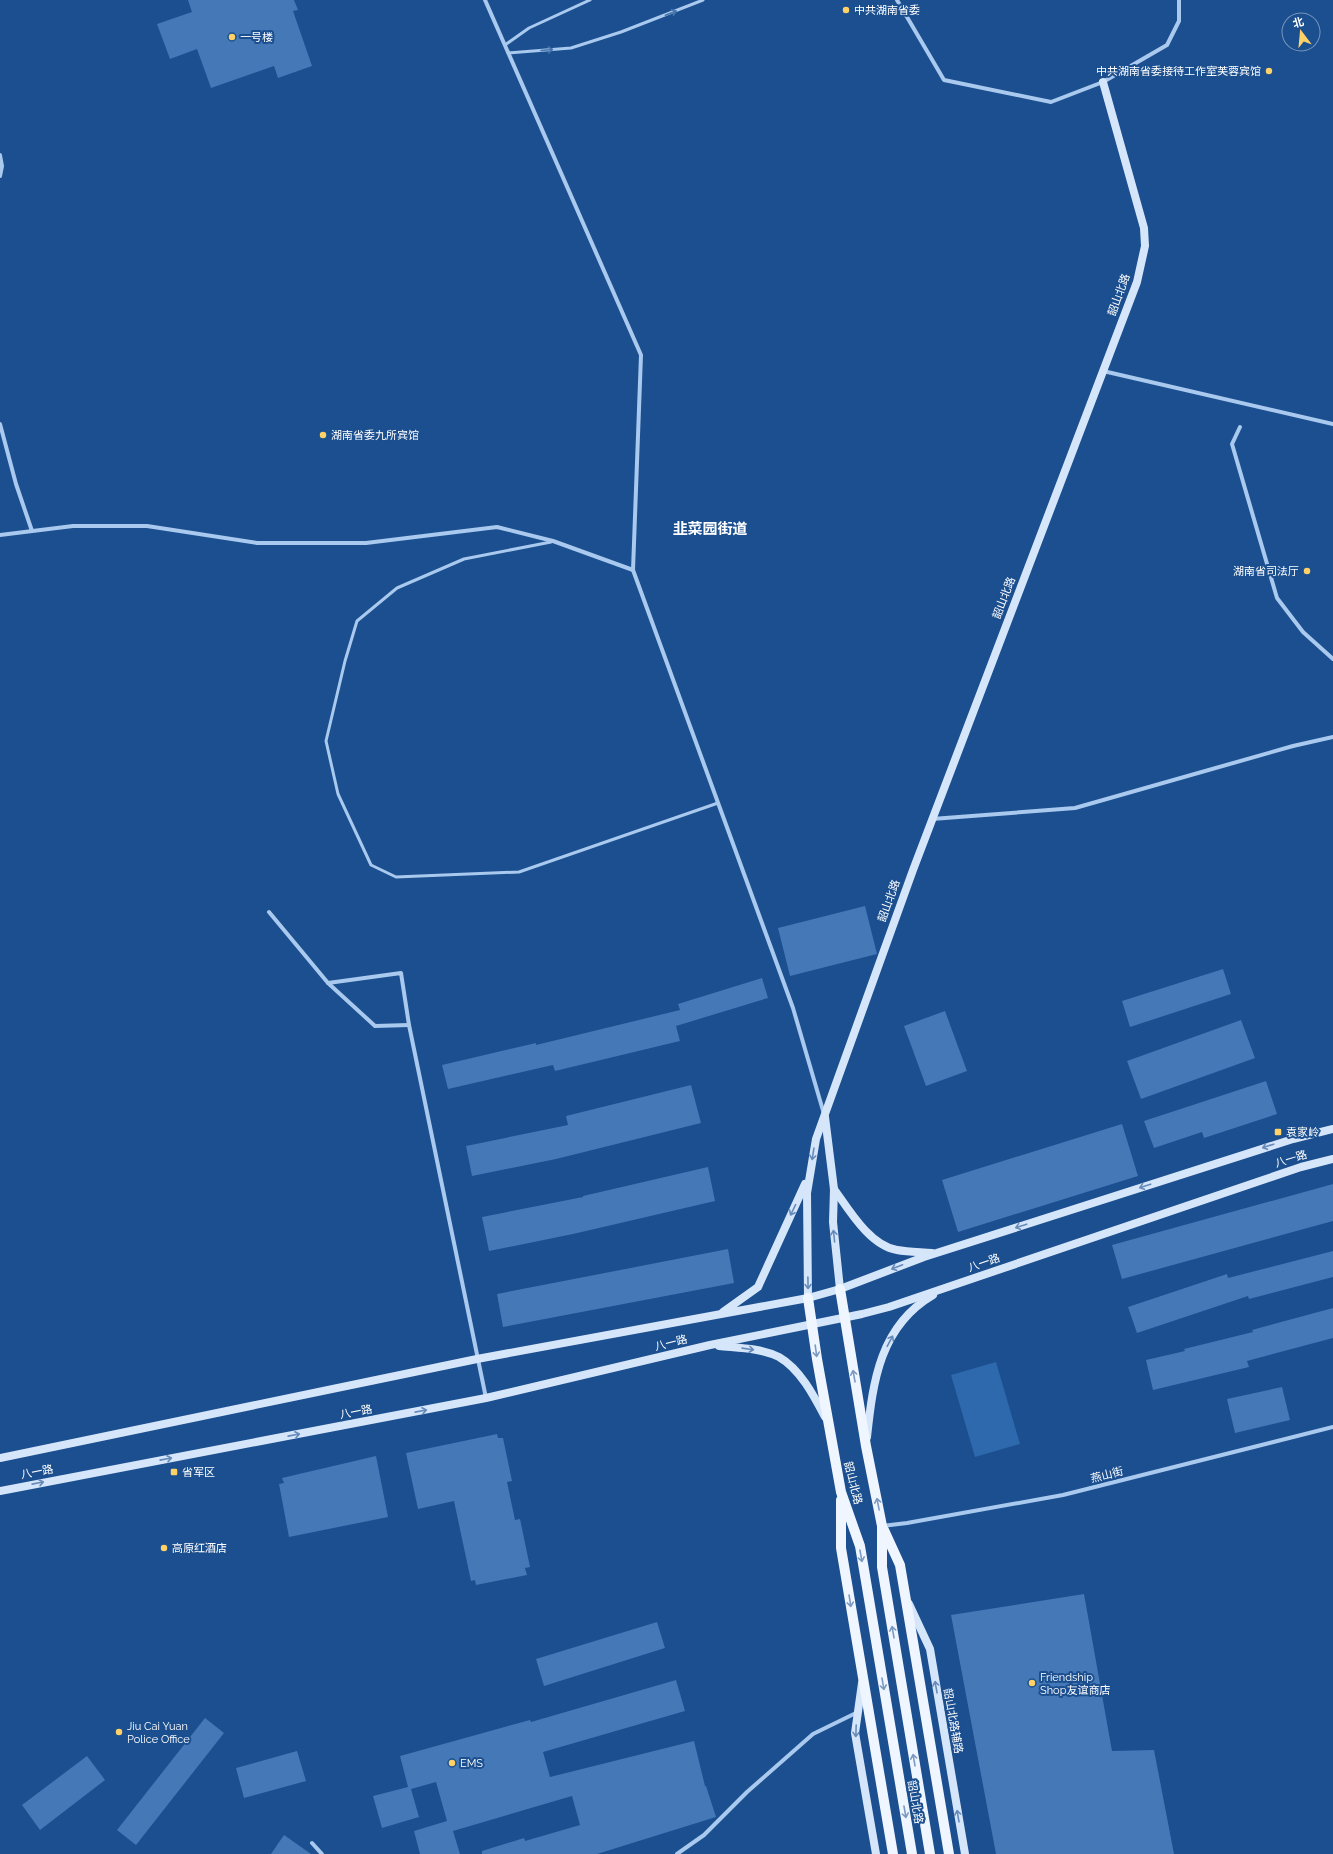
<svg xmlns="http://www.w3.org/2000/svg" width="1333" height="1854" viewBox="0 0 1333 1854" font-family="Raleway,'Noto Sans SC',sans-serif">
  <rect width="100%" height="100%" fill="#1b4f8f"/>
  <polygon fill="#2e69ad" points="996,1362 1020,1444 975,1457 951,1375"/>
  <g fill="#4478b7">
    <polygon points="188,0 294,0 298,10 293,11 312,66 278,78 274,66 211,88 197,49 170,59 157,24 192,12"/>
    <polygon points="865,906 877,954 790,976 778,928"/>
    <polygon points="1223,969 1231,994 1130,1027 1122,1001"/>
    <polygon points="762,978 768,998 676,1026 680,1041 555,1071 553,1065 448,1089 442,1065 536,1043 536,1045 680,1010 678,1004"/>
    <polygon points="945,1011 967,1071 926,1086 904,1026"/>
    <polygon points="1241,1020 1255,1058 1141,1099 1127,1061"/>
    <polygon points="1266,1081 1277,1114 1204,1138 1202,1132 1154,1148 1144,1121"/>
    <polygon points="691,1085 701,1123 556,1159 472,1176 466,1146 568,1125 566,1116"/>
    <polygon points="1122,1124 1138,1176 958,1232 942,1180"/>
    <polygon points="708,1167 715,1201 573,1234 489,1251 482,1217 583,1197 583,1196"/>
    <polygon points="1333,1184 1333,1221 1122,1279 1112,1245"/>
    <polygon points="728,1249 734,1283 503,1327 497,1294"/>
    <polygon points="1333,1251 1333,1277 1249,1299 1248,1296 1137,1333 1128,1307 1227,1274 1228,1278"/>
    <polygon points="1333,1308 1333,1338 1247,1361 1249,1367 1153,1390 1146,1360 1185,1351 1184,1349 1253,1332 1252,1330"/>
    <polygon points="1282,1387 1290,1420 1235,1433 1227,1399"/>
    <polygon points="497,1434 498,1438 503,1438 512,1481 507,1482 515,1520 520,1519 530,1567 525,1568 527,1575 476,1585 475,1580 471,1581 454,1501 418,1509 406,1453"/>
    <polygon points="376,1456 388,1517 289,1537 279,1484 284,1483 282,1478"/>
    <polygon points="1084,1594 1112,1751 1154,1750 1174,1854 996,1854 951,1615"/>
    <polygon points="657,1622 665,1648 544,1686 536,1659"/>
    <polygon points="676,1680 685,1711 543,1752 550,1777 694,1741 705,1786 706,1786 716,1817 597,1854 482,1854 482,1851 524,1838 525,1841 580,1825 572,1796 453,1831 460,1854 420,1854 414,1831 447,1821 436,1782 411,1789 419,1817 382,1828 373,1796 408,1787 400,1756 530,1720 531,1722"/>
    <polygon points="205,1718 224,1733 136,1845 117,1830"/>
    <polygon points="297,1751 306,1781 244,1798 236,1768"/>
    <polygon points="87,1756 105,1780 40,1830 22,1805"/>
    <polygon points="284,1835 311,1854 271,1854"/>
  </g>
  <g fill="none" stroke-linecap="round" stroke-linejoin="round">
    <g stroke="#a9c9ee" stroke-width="3">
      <polyline points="505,45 529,28 590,0"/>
      <polyline points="508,53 571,48 621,32 703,0"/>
      <polyline points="551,542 464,559 397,588 357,621 345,661 326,741 338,794 371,865 396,877 519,872 718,803"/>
    </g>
    <g stroke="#a9c9ee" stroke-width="4">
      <polyline points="485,0 641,355 633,570 793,1008 824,1114"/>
      <polyline points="897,0 944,80 1051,102 1103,82 1167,45 1179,21 1179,0"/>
      <polyline points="0,155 2,166 0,176"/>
      <polyline points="1103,371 1333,424"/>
      <polyline points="0,424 16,484 32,531"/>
      <polyline points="1240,427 1232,444 1277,598 1303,632 1333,659"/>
      <polyline points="0,535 73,526 147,526 257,543 366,543 497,527 553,541 633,570"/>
      <polyline points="932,819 1075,808 1293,746 1333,737"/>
      <polyline points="269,912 328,983 375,1026 409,1025"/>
      <polyline points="328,983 401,973 409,1025 486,1398"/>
      <polyline points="882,1526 907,1523 1063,1495 1333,1427"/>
      <polyline points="312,1843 322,1854"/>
      <polyline points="677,1854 704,1835 747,1792 813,1734 858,1712"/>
    </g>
    <g stroke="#d6e6fa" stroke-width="8">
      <polyline points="825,1117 834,1189 833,1222 840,1289"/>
      <path d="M834,1189c15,21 36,57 63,61 11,2 23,2 35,3"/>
      <polyline points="808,1298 807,1193 816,1139 913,870 1137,282 1145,246 1144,228 1103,82"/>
      <polyline points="723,1312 758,1287 805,1184"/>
      <path d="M719,1346c19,2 42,2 60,11 21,12 35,39 46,60"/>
      <path d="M867,1437c6,-56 13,-111 66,-142"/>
      <polyline points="0,1458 477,1359 808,1298 840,1289 924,1257 1293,1139 1333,1129"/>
      <polyline points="0,1491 486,1398 710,1345 862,1314 889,1307 1301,1167 1333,1159"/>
      <polyline points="909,1604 930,1649 965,1854"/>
      <polyline points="862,1683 855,1733 876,1854"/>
    </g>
    <g stroke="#f0f6ff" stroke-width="10">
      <polyline points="840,1289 866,1446 882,1526 882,1567 930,1854"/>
      <polyline points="808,1298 817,1359 841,1492 860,1546 912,1854"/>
      <polyline points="841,1500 841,1548 893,1854"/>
      <polyline points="884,1530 900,1565 949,1854"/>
    </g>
  </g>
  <defs><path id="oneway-shaft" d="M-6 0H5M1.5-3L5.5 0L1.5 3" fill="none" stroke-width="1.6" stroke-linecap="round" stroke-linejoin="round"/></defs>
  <g stroke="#4674ac">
    <use href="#oneway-shaft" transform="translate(671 13) rotate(-21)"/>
    <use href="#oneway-shaft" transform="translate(547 50) rotate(-5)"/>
  </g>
  <g stroke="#668bba">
    <use href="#oneway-shaft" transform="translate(1268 1146) rotate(162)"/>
    <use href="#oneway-shaft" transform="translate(813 1154) rotate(99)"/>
    <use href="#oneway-shaft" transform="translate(1145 1186) rotate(162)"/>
    <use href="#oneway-shaft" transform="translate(793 1210) rotate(116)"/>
    <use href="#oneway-shaft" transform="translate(1021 1226) rotate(162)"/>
    <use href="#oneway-shaft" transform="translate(834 1236) rotate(-96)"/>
    <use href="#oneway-shaft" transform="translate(897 1267) rotate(159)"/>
    <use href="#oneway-shaft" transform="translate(808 1283) rotate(89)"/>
    <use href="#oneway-shaft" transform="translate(890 1341) rotate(-62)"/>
    <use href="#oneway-shaft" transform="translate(748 1349) rotate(8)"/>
    <use href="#oneway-shaft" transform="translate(421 1411) rotate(-11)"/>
    <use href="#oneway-shaft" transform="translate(294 1435) rotate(-11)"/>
    <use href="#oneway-shaft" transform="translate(166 1459) rotate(-11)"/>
    <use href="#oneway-shaft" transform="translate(38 1483) rotate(-11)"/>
    <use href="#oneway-shaft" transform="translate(936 1687) rotate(-100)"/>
    <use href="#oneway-shaft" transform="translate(856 1731) rotate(92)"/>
    <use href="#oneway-shaft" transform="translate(958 1816) rotate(-100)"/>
  </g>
  <g stroke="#7b9ac1">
    <use href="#oneway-shaft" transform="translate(816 1351) rotate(82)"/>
    <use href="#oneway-shaft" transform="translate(854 1376) rotate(-100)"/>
    <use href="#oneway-shaft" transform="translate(878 1504) rotate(-101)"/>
    <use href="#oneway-shaft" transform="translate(861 1556) rotate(80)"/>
    <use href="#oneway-shaft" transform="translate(850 1601) rotate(81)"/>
    <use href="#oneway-shaft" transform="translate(893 1632) rotate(-100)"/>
    <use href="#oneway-shaft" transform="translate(883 1684) rotate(80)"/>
    <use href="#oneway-shaft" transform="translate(914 1760) rotate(-100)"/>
    <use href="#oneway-shaft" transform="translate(905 1812) rotate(80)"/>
  </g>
  <g fill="#ffd166" stroke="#1b4f8f" stroke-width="1.5">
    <circle cx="846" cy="10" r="4"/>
    <circle cx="232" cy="37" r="4"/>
    <circle cx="1269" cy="71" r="4"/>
    <circle cx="323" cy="435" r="4"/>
    <circle cx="1307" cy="571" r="4"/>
    <rect x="1274" y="1128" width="8" height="8" rx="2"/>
    <rect x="170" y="1468" width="8" height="8" rx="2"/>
    <circle cx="164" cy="1548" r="4"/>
    <circle cx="1032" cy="1683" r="4"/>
    <circle cx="119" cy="1732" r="4"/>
    <circle cx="452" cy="1763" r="4"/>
  </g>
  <g text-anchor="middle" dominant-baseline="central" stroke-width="4" stroke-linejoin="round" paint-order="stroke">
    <g font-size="11" fill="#fff" stroke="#1b4f8f" text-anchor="start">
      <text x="854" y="10">中共湖南省委</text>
      <text x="240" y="37">一号楼</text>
      <text x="1261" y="71" text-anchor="end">中共湖南省委接待工作室芙蓉宾馆</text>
      <text x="331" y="435">湖南省委九所宾馆</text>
      <text x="1299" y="571" text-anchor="end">湖南省司法厅</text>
      <text x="1286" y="1132">袁家岭</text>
      <text x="182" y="1472">省军区</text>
      <text x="172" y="1548">高原红酒店</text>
      <text x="1040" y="1677">Friendship<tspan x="1040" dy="13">Shop友谊商店</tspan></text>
      <text x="127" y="1726">Jiu Cai Yuan<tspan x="127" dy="13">Police Office</tspan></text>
      <text x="460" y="1763">EMS</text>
    </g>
    <g font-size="11" fill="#fff" stroke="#1b4f8f">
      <text transform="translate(1119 295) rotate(-70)">韶山北路</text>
      <text transform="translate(1004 598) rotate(-69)">韶山北路</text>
      <text transform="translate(889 901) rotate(-70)">韶山北路</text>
      <text transform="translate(1291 1159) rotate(-17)">八一路</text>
      <text transform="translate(984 1263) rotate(-19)">八一路</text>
      <text transform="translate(671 1343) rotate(-14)">八一路</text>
      <text transform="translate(356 1412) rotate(-11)">八一路</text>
      <text transform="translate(37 1472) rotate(-11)">八一路</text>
      <text transform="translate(1107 1475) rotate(-14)">燕山街</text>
      <text transform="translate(853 1483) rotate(76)">韶山北路</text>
      <text transform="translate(953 1721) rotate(80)">韶山北路辅路</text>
      <text transform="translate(915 1802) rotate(80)">韶山北路</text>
    </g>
    <g font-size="15" font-weight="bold" fill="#fff" stroke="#1b4f8f">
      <text x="710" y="529">韭菜园街道</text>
    </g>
  </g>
  <g transform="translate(1301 32) rotate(344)"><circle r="19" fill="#1b4f8f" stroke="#7695bc"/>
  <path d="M0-3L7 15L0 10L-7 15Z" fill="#ffd166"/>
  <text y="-6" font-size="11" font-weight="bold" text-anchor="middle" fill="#ffffff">北</text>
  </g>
</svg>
